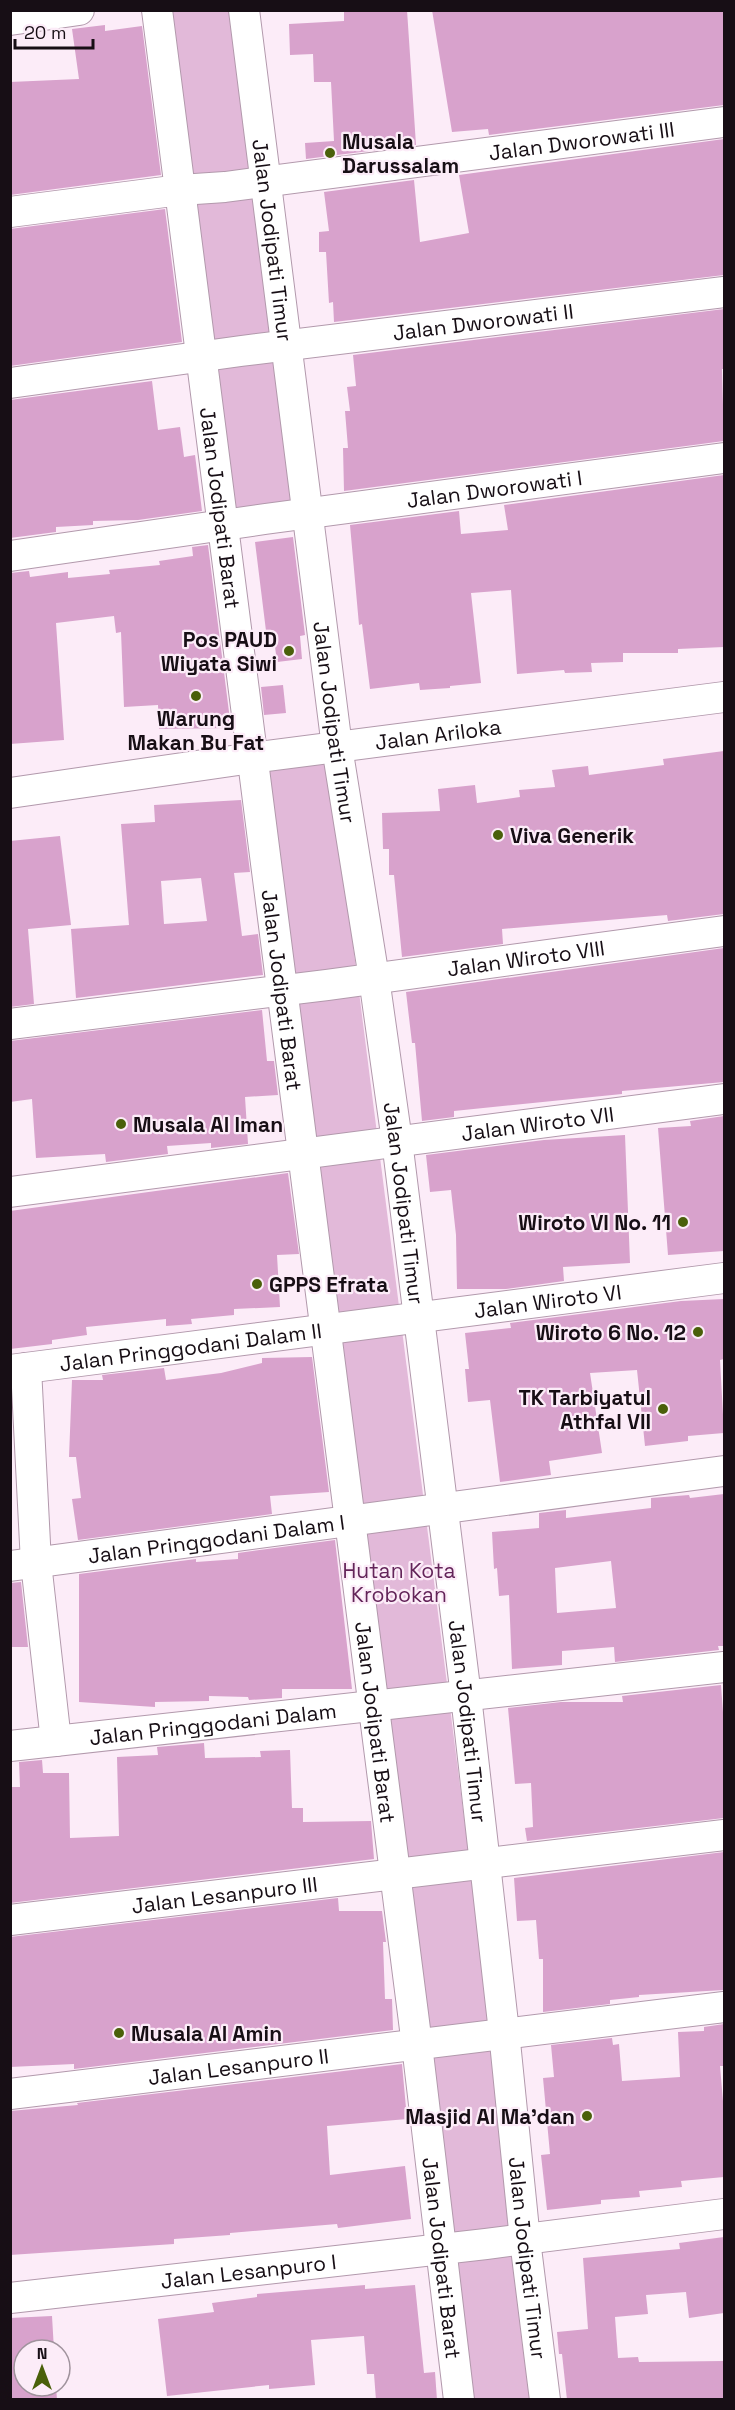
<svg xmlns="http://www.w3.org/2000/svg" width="735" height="2410" viewBox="0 0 735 2410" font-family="'Space Grotesk',sans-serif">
  <rect width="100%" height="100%" fill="#fcecf8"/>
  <g fill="#e2b9d9">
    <polygon points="167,11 233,11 297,508 232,516"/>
    <polygon points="329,756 538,2399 469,2399 261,765"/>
  </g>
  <g fill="#d8a2cc" fill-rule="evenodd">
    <polygon points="344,10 407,10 416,145 306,159 305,143 334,141 331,82 314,82 313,54 290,55 289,24 344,21"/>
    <polygon points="432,10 723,10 724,105 489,135 488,129 452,132"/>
    <polygon points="105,25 105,31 142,26 161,175 10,195 10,82 79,79 72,29"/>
    <polygon points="724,139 724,275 334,322 333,302 329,303 326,252 319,252 319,232 329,231 324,192 414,180 420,242 469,233 459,175"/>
    <polygon points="165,209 182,342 10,366 10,229"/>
    <polygon points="724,309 724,369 722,369 724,441 344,491 343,448 348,448 345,411 350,411 347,387 356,386 353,355"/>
    <polygon points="152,381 158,430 180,427 184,457 195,455 202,511 138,520 93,521 93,525 56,527 56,532 10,538 10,400"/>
    <polygon points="724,475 724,647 678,649 678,653 623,653 623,662 591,663 592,672 565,673 564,670 517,674 511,590 471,593 481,683 450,686 450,688 420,690 419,683 370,689 362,624 359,625 350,525 459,511 461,534 508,530 504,505"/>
    <polygon points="293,537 305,635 300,636 302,659 277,662 274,639 267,639 255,542"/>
    <polygon points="208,545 231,728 159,729 158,705 124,707 121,632 116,633 114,616 56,623 64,740 10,744 10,573 29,571 30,577 68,572 68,578 110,574 109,570 160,565 159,561 193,556 192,547"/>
    <polygon points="283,685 286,713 264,715 261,687"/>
    <polygon points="724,751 724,914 668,921 667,915 502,929 503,944 402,957 394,875 389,875 389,849 383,849 382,813 440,811 438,789 475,785 477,803 520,797 519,790 555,787 552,770 588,766 589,775 664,765 663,759"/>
    <path d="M241,800l9,72 -16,1 8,63 16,-2 5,41 -187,23 -5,-69 58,-4 -8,-101 34,-2 -1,-17zM201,878l6,43 -43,3 -3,-43z"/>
    <polygon points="60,836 71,925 28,929 34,1004 10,1007 10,841"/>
    <polygon points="724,948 724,1082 622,1091 622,1094 454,1111 454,1117 422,1121 415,1043 412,1043 406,992"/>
    <polygon points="262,1010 267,1061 274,1061 278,1095 245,1097 248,1144 211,1148 211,1143 167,1146 168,1154 106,1162 105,1154 36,1158 32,1099 10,1102 10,1041"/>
    <polygon points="724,1116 724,1251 668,1255 658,1128 691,1126 690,1121"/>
    <polygon points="625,1135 630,1263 563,1267 564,1281 506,1289 457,1289 456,1235 451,1190 430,1192 426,1155 544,1140"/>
    <polygon points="288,1173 299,1254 277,1255 280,1307 234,1309 234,1315 191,1319 192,1324 166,1326 166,1319 86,1327 87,1335 52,1340 52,1344 10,1349 10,1211"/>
    <polygon points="724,1299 724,1359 720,1360 724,1433 688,1436 688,1441 645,1446 637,1370 590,1373 602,1453 549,1461 551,1475 500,1482 490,1400 468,1402 465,1369 469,1369 465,1333 511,1328 510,1323 681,1301"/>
    <polygon points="312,1357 329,1492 270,1496 272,1514 78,1540 72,1499 81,1498 76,1457 69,1457 72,1380 103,1380 102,1375 164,1368 166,1380 221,1373 262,1363 262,1358"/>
    <path d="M724,1494v152h-6l1,4 -104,12 -1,-15 -52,4v14l-50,4 -3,-74 -10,1 -2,-28 -3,1 -2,-37 47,-4v-15l27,-3v8l85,-10v-10l38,-3 1,3zM611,1561l5,47 -59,5 -2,-45z"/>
    <polygon points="335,1540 352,1689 282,1689 282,1698 249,1700 248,1697 209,1696 209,1701 155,1702 155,1707 79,1702 79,1574 196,1559 196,1562 238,1559 238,1553"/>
    <polygon points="21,1582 28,1647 10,1647 10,1583"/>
    <polygon points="721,1685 724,1726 724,1818 527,1841 525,1828 533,1827 531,1783 515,1784 508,1708 561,1702 623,1702 622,1696"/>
    <polygon points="204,1743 205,1758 261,1757 260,1751 290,1750 292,1808 303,1808 303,1822 371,1821 374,1859 10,1903 10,1787 20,1787 19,1762 42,1760 43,1773 69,1773 70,1838 119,1836 117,1757 158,1755 157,1747"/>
    <polygon points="724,1852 724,1990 639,1995 639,1997 610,2000 610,2004 543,2012 543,1959 539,1959 536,1920 517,1921 514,1878"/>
    <polygon points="338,1898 339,1911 382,1911 386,1942 383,1942 385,1999 392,1999 393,2030 74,2069 74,2064 10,2067 10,1937"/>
    <polygon points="724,2024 724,2066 720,2066 724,2113 724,2177 681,2181 682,2187 639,2191 640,2197 601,2200 601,2204 547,2210 541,2155 550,2154 543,2078 554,2077 551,2045 612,2038 613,2045 619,2044 622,2081 680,2077 678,2032 704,2031 704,2027"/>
    <polygon points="402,2064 407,2119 327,2126 330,2175 405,2166 411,2219 338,2228 337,2224 230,2233 230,2235 174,2239 174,2244 10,2255 10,2111 78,2105 77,2103"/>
    <polygon points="724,2237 724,2313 689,2318 686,2292 646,2295 648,2314 615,2317 618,2358 638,2357 639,2362 724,2361 724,2400 567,2400 562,2354 559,2354 557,2332 588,2329 583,2258 680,2249 679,2243"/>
    <polygon points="365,2285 365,2289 415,2285 424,2373 435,2372 437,2400 376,2400 374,2374 367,2374 364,2336 311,2340 315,2385 269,2389 269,2385 167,2396 158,2319 214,2312 212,2303 257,2297 257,2294"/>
    <polygon points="52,2316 54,2350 24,2350 24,2386 56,2386 57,2400 12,2400 10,2318"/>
  </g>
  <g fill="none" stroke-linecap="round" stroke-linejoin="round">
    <defs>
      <g id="street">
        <path id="s1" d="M157,10l260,2035 42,355"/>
        <path id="s2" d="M244,10l93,737 37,231 23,163 69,555 38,336 21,208 20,160"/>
        <polyline points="10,20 79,10"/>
        <path id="s3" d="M10,212l170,-22 45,-3 499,-65"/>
        <path id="s4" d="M10,383l231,-32 483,-59"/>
        <path id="s5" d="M10,556l255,-37 459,-61"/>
        <path id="s6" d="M10,793l242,-35 472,-61"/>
        <path id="s7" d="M10,1024l317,-39 397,-54"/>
        <path id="s8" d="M10,1192l714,-93"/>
        <polyline points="26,1368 36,1563 56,1741"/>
        <path id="s9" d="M10,1370l714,-92"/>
        <path id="s10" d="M10,1566l714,-95"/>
        <path id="s11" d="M10,1746l714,-79"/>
        <path id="s12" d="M10,1920l714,-85"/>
        <path id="s13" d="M10,2094l714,-87"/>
        <path id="s14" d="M10,2298l476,-54 238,-30"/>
      </g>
    </defs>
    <use href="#street" stroke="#b299ac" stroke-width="32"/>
    <use href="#street" stroke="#fff" stroke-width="30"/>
  </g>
  <g fill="#4a600a" stroke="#fcecf8" stroke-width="2">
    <circle cx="330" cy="153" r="6"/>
    <circle cx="289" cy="651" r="6"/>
    <circle cx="196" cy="696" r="6"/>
    <circle cx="498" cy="835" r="6"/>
    <circle cx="121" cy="1124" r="6"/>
    <circle cx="683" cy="1222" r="6"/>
    <circle cx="257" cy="1284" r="6"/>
    <circle cx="698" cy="1332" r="6"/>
    <circle cx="663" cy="1409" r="6"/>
    <circle cx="119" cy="2033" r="6"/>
    <circle cx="587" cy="2116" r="6"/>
  </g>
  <g text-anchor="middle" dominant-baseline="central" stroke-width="4.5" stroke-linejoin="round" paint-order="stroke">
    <g font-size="21" font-weight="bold" fill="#170e15" stroke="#fcecf8" text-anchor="start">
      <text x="342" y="141">Musala<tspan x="342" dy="24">Darussalam</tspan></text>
      <text x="277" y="639" text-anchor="end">Pos PAUD<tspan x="277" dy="24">Wiyata Siwi</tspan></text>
      <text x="196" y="718" text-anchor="middle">Warung<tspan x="196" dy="24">Makan Bu Fat</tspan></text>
      <text x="510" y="835">Viva Generik</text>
      <text x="133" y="1124">Musala Al Iman</text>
      <text x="671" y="1222" text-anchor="end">Wiroto VI No. 11</text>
      <text x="269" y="1284">GPPS Efrata</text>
      <text x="686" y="1332" text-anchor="end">Wiroto 6 No. 12</text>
      <text x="651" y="1397" text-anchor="end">TK Tarbiyatul<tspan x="651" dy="24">Athfal VII</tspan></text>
      <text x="131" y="2033">Musala Al Amin</text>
      <text x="575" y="2116" text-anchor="end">Masjid Al Ma'dan</text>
    </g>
    <g font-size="21" fill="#170e15" stroke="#fcecf8">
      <text stroke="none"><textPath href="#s3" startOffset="576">Jalan Dworowati III</textPath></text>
      <text stroke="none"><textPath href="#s2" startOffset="232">Jalan Jodipati Timur</textPath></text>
      <text stroke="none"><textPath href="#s4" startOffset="477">Jalan Dworowati II</textPath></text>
      <text stroke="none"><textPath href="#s5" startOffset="489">Jalan Dworowati I</textPath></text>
      <text stroke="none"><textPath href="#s1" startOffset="502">Jalan Jodipati Barat</textPath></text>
      <text stroke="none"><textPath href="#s2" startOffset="718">Jalan Jodipati Timur</textPath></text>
      <text stroke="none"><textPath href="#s6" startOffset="432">Jalan Ariloka</textPath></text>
      <text stroke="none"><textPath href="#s7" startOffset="520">Jalan Wiroto VIII</textPath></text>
      <text stroke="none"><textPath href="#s1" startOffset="988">Jalan Jodipati Barat</textPath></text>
      <text stroke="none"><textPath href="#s8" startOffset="532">Jalan Wiroto VII</textPath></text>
      <text stroke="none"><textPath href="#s2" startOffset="1204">Jalan Jodipati Timur</textPath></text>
      <text stroke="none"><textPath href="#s9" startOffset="542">Jalan Wiroto VI</textPath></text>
      <text stroke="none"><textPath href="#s9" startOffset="182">Jalan Pringgodani Dalam II</textPath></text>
      <text stroke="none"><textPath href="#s10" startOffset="208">Jalan Pringgodani Dalam I</textPath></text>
      <text stroke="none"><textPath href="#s2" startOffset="1726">Jalan Jodipati Timur</textPath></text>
      <text stroke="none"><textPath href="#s11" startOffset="204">Jalan Pringgodani Dalam</textPath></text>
      <text stroke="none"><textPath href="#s1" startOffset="1726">Jalan Jodipati Barat</textPath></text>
      <text stroke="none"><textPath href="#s12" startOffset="216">Jalan Lesanpuro III</textPath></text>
      <text stroke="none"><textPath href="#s13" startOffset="230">Jalan Lesanpuro II</textPath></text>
      <text stroke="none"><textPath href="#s1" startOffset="2266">Jalan Jodipati Barat</textPath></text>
      <text stroke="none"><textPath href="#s2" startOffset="2266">Jalan Jodipati Timur</textPath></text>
      <text stroke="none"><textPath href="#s14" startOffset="240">Jalan Lesanpuro I</textPath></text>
    </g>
    <g font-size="21" fill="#632459" stroke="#fcecf8">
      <text x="399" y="1570">Hutan Kota<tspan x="399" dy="24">Krobokan</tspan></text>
    </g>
  </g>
  <rect width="735" height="2410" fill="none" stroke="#170e15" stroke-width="24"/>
  <g transform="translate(42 2368)"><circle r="28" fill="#fcecf8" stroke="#a0939d" stroke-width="1.5"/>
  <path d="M0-4.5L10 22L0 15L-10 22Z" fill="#4a600a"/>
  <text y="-9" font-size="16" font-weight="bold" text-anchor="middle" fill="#170e15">N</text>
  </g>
  <path d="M15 39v9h78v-9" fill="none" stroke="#170e15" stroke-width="3"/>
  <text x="24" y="39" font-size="18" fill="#170e15" stroke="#fcecf8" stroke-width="4.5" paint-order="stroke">20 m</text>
</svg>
